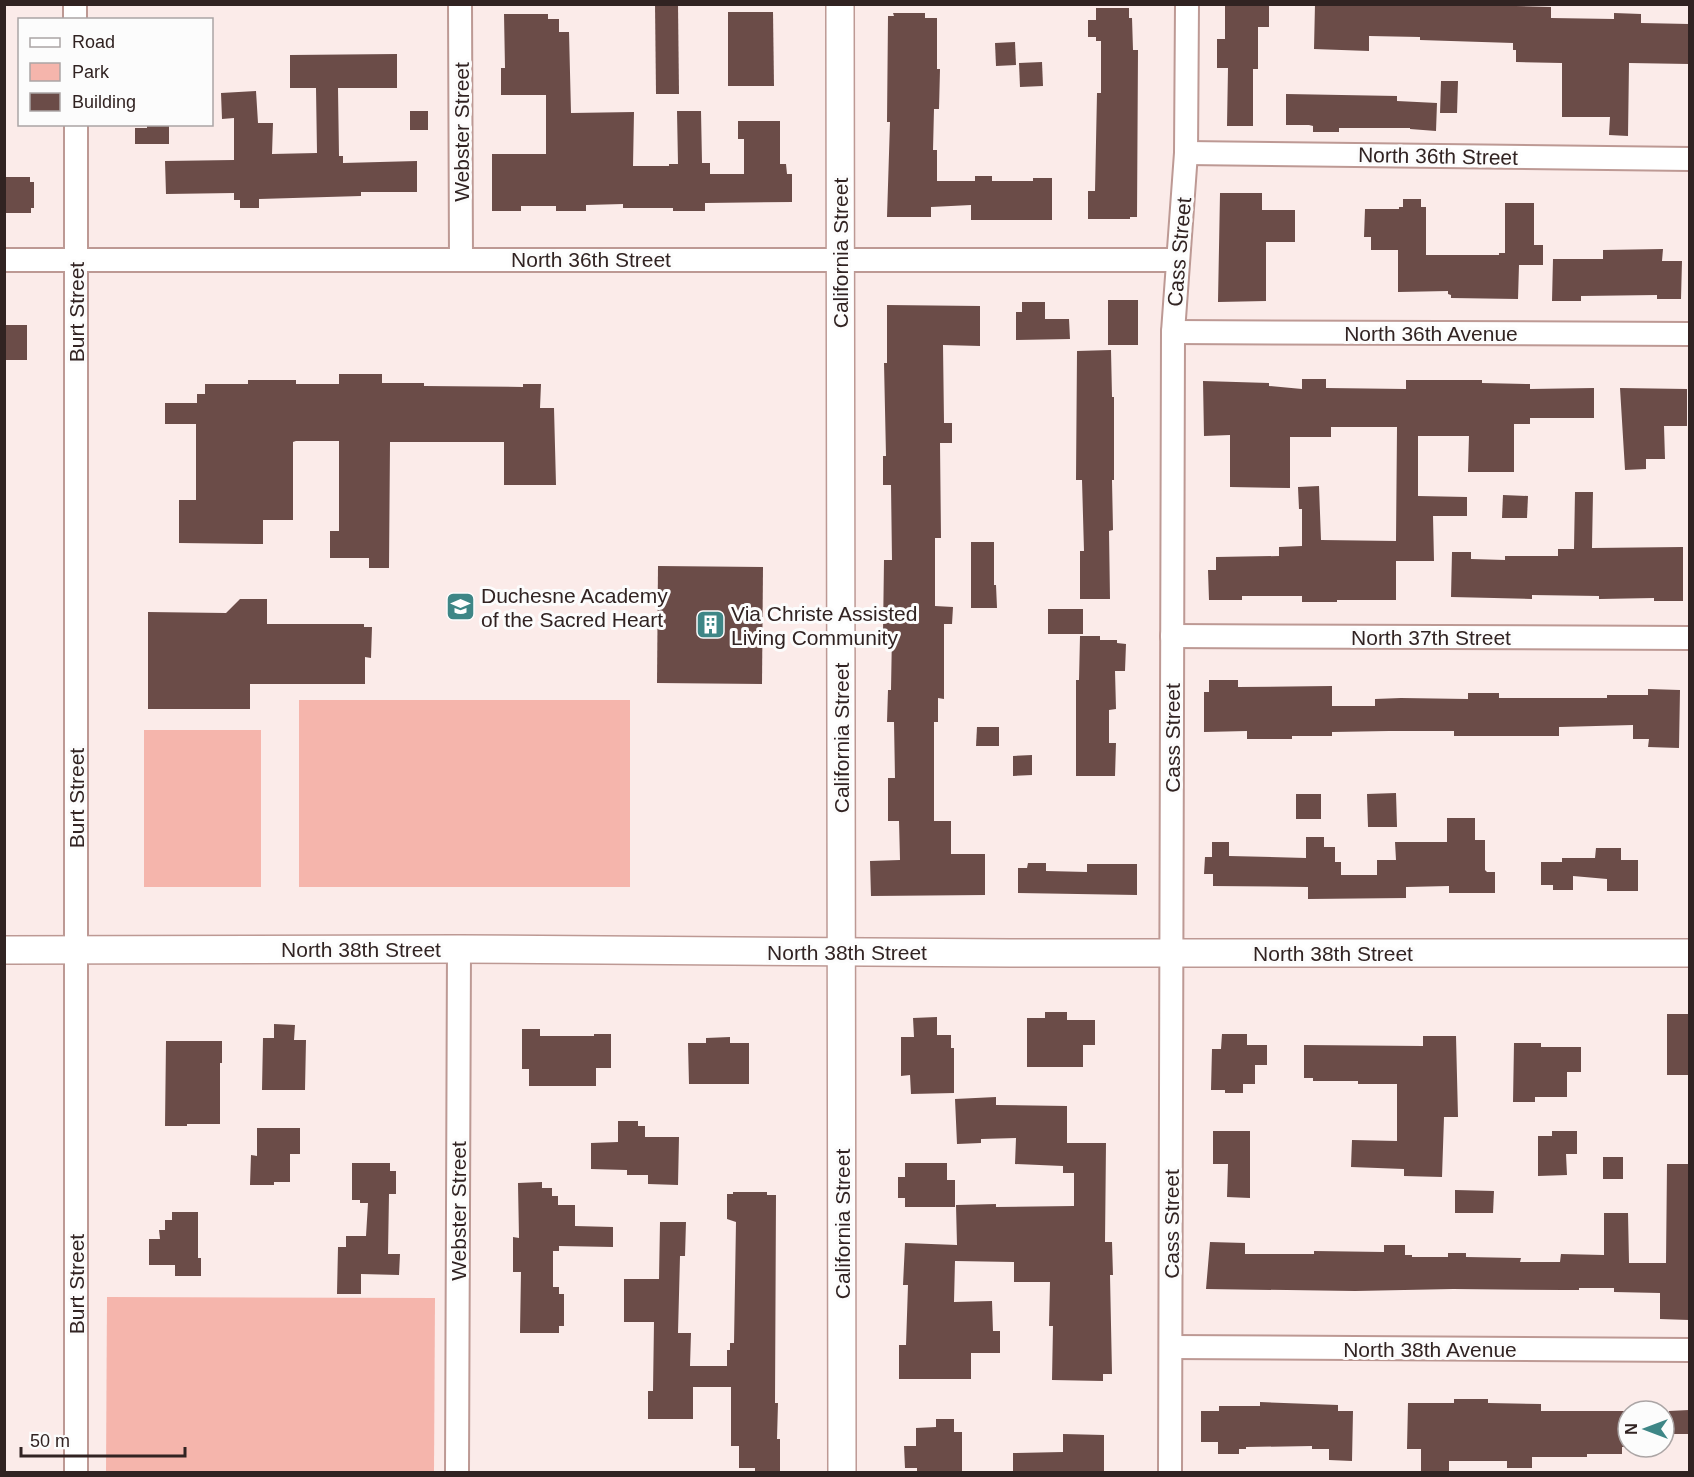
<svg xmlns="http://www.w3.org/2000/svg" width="1694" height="1477" viewBox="0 0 1694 1477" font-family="Arial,sans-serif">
  <rect width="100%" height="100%" fill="#fbebe9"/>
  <g fill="#f5b5ac">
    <rect x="299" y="700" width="331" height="187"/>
    <rect x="144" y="730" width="117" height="157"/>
    <polygon points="107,1297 435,1298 434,1472 106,1472"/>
  </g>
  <g fill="#6b4c48">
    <polygon points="655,4 678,4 679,94 656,94"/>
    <polygon points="1225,4 1269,4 1269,27 1258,27 1258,69 1253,69 1253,126 1227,126 1228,68 1217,68 1217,39 1225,39"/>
    <polygon points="1315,4 1435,4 1551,7 1551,18 1614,19 1614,13 1641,14 1641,23 1689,24 1689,64 1629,63 1628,136 1609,135 1610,117 1562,117 1562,63 1516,62 1516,50 1513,50 1513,43 1420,40 1420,37 1369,36 1369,51 1314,49"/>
    <polygon points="1096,8 1129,8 1129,18 1132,18 1133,50 1138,50 1137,217 1130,217 1130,219 1088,219 1088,191 1095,191 1097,93 1101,93 1101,41 1096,41 1096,37 1088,37 1088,20 1096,20"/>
    <polygon points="728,12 773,12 774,86 728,86"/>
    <polygon points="893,13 925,13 925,18 937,18 937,69 940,69 939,109 934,109 933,150 937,150 937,181 975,181 975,176 992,176 992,181 1033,181 1033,178 1052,178 1052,220 971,220 971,205 931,207 931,217 887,217 890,122 887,122 888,16 894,16"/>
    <polygon points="504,14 548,14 548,19 559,19 559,32 569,32 571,113 634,112 633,166 669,166 669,164 678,164 677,111 701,111 702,163 710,163 710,174 744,174 744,139 738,139 738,121 780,121 780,164 786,164 787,174 792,174 792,202 705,203 705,211 673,211 673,208 623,208 623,204 586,205 586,211 556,211 556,206 521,206 521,211 492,211 492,154 546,154 546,95 501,95 501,68 505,68"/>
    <polygon points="1015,42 1016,65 996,66 995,43"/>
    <polygon points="397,54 397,88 338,88 339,156 343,156 343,163 417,161 417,192 361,192 361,196 259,199 259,208 240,208 240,200 234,200 234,193 166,194 165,161 234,160 234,118 222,119 221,93 256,91 258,123 273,123 272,154 317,153 316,88 290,88 290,55"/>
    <polygon points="1042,62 1043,86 1020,87 1019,63"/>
    <polygon points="1441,81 1458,81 1457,113 1440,113"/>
    <polygon points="1286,94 1397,96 1397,101 1437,103 1436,131 1410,129 1410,128 1339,128 1339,132 1313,132 1313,126 1309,125 1286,125"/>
    <rect x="410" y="111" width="18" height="19"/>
    <polygon points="147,124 169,124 169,144 135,144 135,128 147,128"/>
    <polygon points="4,177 30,177 30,182 34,182 34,208 31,208 31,213 4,213"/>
    <polygon points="1220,193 1262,193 1262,210 1295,210 1295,242 1266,242 1266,301 1218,302"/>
    <polygon points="1403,199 1421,199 1421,207 1426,207 1426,255 1499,255 1499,253 1505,253 1505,203 1534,203 1534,245 1543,245 1543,265 1519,265 1518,299 1451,298 1451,295 1448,294 1448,291 1398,292 1398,250 1371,250 1371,237 1364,237 1365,209 1399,209 1399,207 1403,207"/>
    <polygon points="1663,249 1662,261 1682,261 1681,299 1657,299 1657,295 1581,296 1581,301 1552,301 1553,259 1603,259 1603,250"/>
    <rect x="1108" y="300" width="30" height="45"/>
    <polygon points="1022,302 1045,302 1045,319 1069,319 1070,339 1016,340 1016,312 1022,312"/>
    <polygon points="887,305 980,306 980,346 943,345 944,423 952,423 952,443 940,443 941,538 935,538 935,606 953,607 952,624 944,624 944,699 938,698 938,722 934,722 934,821 951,821 951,854 985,854 985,895 871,896 870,861 900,860 899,821 888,821 888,778 895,778 894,722 887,722 888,690 891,690 892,633 883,633 884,560 892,560 891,485 883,485 883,456 886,456 884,363 887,363"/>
    <rect x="4" y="325" width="23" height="35"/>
    <polygon points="1111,350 1112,397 1114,397 1114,480 1112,480 1113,530 1109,531 1110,599 1080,599 1080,551 1084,551 1082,480 1076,480 1077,351"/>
    <polygon points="339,374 382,374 382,383 424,383 424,386 523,387 523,384 541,384 540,408 554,408 556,485 504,485 504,442 390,442 389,568 369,568 369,558 330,558 330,531 339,531 339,441 296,441 293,442 293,520 263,520 263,544 179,543 179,500 196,500 196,424 165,424 165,403 197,403 197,394 205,394 205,384 248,384 248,380 296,380 296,384 339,384"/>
    <polygon points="1302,379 1326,379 1326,388 1406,389 1406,380 1482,380 1482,383 1530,384 1530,389 1594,388 1594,418 1530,418 1530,424 1514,424 1514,472 1468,472 1469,436 1418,436 1418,496 1467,497 1467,516 1433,516 1434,561 1396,561 1396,600 1337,600 1337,602 1302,602 1302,596 1242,596 1242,600 1209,600 1208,570 1216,570 1216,557 1279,556 1279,547 1302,546 1302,509 1299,509 1298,487 1319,486 1321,540 1396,541 1397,427 1331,427 1331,437 1290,437 1290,488 1230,487 1230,435 1204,436 1203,381 1269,383 1269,386 1302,389"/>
    <polygon points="1620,388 1687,389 1687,426 1664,426 1665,459 1646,459 1646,469 1625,470"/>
    <polygon points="1575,492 1593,492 1592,548 1683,547 1683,601 1654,601 1654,598 1599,599 1599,596 1532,595 1532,599 1451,597 1452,552 1471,552 1471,559 1505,560 1505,556 1558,556 1558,549 1574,549"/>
    <polygon points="1503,495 1528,496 1527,518 1502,518"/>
    <polygon points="971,542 994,542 994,585 996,585 997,608 971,608"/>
    <polygon points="658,566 763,567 762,684 657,683"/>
    <polygon points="240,599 267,599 267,624 364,624 364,627 372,627 371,658 365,657 365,684 250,684 250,709 148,709 148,612 226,613"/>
    <rect x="1048" y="609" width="35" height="25"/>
    <polygon points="1080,636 1100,636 1100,640 1117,640 1117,643 1126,644 1125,671 1115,671 1116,709 1109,710 1109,743 1116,743 1115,776 1076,776 1076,680 1079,680"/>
    <polygon points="1209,680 1238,680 1238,687 1332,686 1332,706 1375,706 1375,699 1401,698 1468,699 1468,693 1499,693 1499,698 1607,698 1607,695 1648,695 1648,689 1680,690 1679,748 1648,747 1649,739 1633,739 1633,725 1559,727 1559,736 1454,736 1454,731 1389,731 1332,732 1332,736 1292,736 1292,739 1247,739 1247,731 1204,732 1204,692 1209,692"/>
    <polygon points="977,727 999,727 999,746 976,746"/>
    <polygon points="1032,755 1032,775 1013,776 1013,756"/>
    <polygon points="1396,793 1397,827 1368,827 1367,794"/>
    <rect x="1296" y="794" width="25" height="25"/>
    <polygon points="1447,818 1475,818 1475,840 1485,840 1485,870 1487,872 1495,872 1495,893 1449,893 1449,886 1406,887 1406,898 1308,899 1308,887 1213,886 1213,874 1204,874 1205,857 1212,857 1212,842 1229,842 1229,856 1306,858 1306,837 1324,837 1324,847 1335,847 1335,862 1341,862 1341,875 1377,875 1377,860 1396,860 1395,842 1447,842"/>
    <polygon points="1596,848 1621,848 1621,860 1638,860 1638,891 1607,891 1607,879 1573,876 1573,890 1553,890 1553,885 1541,885 1541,862 1562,862 1562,858 1595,858"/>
    <polygon points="1028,863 1046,863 1046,871 1087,872 1087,864 1137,864 1137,895 1018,893 1018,868 1027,868"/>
    <polygon points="1045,1012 1067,1012 1067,1020 1095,1020 1095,1045 1083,1045 1083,1067 1027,1067 1027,1018 1045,1018"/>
    <rect x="1667" y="1014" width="22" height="61"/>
    <polygon points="937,1017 937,1035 951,1035 951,1048 954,1048 954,1093 911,1094 910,1075 901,1076 901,1037 914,1037 913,1018"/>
    <polygon points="274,1024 295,1025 294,1040 306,1040 305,1090 262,1090 263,1038 274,1038"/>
    <polygon points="522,1029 540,1029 540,1036 594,1036 594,1034 611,1034 611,1068 596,1068 596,1086 529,1086 529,1069 522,1069"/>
    <polygon points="1222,1034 1247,1034 1247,1045 1267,1045 1267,1065 1255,1065 1255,1084 1243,1084 1243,1093 1225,1093 1225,1090 1211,1090 1212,1049 1221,1049"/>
    <polygon points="1423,1036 1456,1036 1458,1117 1444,1117 1442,1177 1404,1176 1404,1169 1351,1167 1352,1140 1397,1141 1397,1084 1358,1084 1358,1081 1313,1081 1313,1078 1304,1078 1304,1045 1423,1046"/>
    <polygon points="730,1037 730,1043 749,1043 749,1084 689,1084 688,1043 706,1043 706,1038"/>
    <polygon points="166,1041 222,1041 222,1063 220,1063 220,1124 187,1124 187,1126 165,1126"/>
    <polygon points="1514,1043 1541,1043 1541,1047 1581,1047 1581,1072 1567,1072 1567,1097 1535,1097 1535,1102 1513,1102"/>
    <polygon points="996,1097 996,1105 1067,1106 1067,1143 1106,1143 1105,1242 1112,1242 1113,1275 1110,1275 1112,1374 1103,1374 1103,1381 1052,1380 1053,1326 1049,1326 1050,1282 1014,1282 1014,1262 955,1261 954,1302 992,1301 993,1331 1000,1331 1000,1353 971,1353 971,1379 899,1379 899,1345 906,1345 908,1285 903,1285 905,1243 957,1245 956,1205 996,1204 996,1207 1074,1206 1074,1173 1063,1173 1063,1166 1015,1164 1016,1138 981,1139 981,1143 957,1144 955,1099"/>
    <polygon points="618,1121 638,1121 638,1126 645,1126 645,1137 679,1137 678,1185 648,1184 648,1175 627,1175 627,1170 591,1169 591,1143 618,1142"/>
    <polygon points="257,1128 300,1128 300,1154 290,1154 290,1182 274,1182 274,1185 250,1185 251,1155 257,1156"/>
    <polygon points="1213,1131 1250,1131 1250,1198 1227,1197 1228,1164 1213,1164"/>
    <polygon points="1552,1131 1577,1131 1577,1154 1566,1154 1567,1175 1538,1176 1538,1136 1552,1136"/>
    <rect x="1603" y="1157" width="20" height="22"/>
    <polygon points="352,1163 390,1163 390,1171 396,1171 396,1194 389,1194 388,1254 400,1254 399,1275 361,1274 361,1294 337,1294 338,1247 346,1247 346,1236 366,1236 368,1203 360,1203 360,1200 352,1200"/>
    <polygon points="905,1163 947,1163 947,1180 955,1180 955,1207 905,1207 905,1198 898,1198 898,1177 905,1177"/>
    <polygon points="1667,1164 1689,1164 1689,1320 1660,1319 1660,1293 1614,1292 1614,1288 1579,1288 1579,1290 1564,1290 1453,1289 1355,1291 1206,1289 1210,1242 1245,1243 1245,1254 1314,1254 1314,1251 1384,1252 1384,1245 1405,1245 1405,1255 1412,1255 1412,1257 1448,1257 1448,1253 1466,1253 1466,1257 1521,1258 1520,1262 1560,1262 1561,1254 1604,1255 1604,1213 1628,1213 1629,1263 1666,1263"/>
    <polygon points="542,1182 542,1188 552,1188 552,1196 558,1196 558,1205 575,1205 575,1226 613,1227 613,1247 559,1246 559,1251 553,1251 553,1287 559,1287 559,1294 564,1294 564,1326 559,1326 559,1333 520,1333 521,1272 513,1272 513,1237 519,1238 518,1183"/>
    <polygon points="1455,1190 1494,1191 1493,1213 1455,1213"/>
    <polygon points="733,1192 767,1192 767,1195 776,1195 775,1403 778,1403 777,1439 780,1439 780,1472 755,1472 755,1468 739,1468 739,1446 731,1446 731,1387 693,1387 693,1419 648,1419 648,1391 653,1391 654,1322 624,1322 624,1279 659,1279 660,1222 686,1222 685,1256 680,1256 678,1333 691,1333 690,1366 727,1366 727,1350 730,1350 730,1343 734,1343 736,1222 727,1219 727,1194 733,1194"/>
    <polygon points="172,1212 198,1212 198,1258 201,1258 201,1276 175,1276 175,1265 149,1265 149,1239 160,1239 159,1230 165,1230 165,1220 172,1220"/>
    <polygon points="1454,1399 1488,1399 1488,1403 1541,1404 1541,1411 1628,1411 1628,1447 1622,1447 1622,1454 1587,1454 1587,1457 1532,1457 1532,1468 1507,1468 1507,1461 1449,1461 1449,1473 1421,1473 1421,1449 1407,1449 1408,1403 1454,1403"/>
    <polygon points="1260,1402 1338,1405 1338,1411 1353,1411 1352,1461 1329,1460 1329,1449 1312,1449 1312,1446 1246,1447 1246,1449 1239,1449 1239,1454 1218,1454 1218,1442 1201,1442 1201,1411 1219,1411 1219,1406 1260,1406"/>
    <polygon points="1689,1410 1689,1434 1669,1434 1669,1411"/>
    <polygon points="936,1419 954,1419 954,1432 962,1432 962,1473 917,1473 917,1468 905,1468 904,1446 916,1446 916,1428 936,1427"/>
    <polygon points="1063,1434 1104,1435 1104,1473 1013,1473 1013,1453 1063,1452"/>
  </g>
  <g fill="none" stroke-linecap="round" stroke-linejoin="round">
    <defs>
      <g id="minor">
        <polyline points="75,4 75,20"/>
        <polyline points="460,4 461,259"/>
        <polyline points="76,124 76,1472"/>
        <polyline points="1186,153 1690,159"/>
        <polyline points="4,260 1178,260"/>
        <polyline points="1173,332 1690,334"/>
        <polyline points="1172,636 1690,638"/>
        <polyline points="1171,1347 1690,1350"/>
        <polyline points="457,1472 459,949"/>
        <polyline points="1170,1472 1173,332 1186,153 1187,4"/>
      </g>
      <g id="tertiary">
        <polyline points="840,4 842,1472"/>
        <polyline points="4,950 459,949 1010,953 1690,953"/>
      </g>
    </defs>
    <use href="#minor" stroke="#bd9994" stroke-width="26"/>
    <use href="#tertiary" stroke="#bd9994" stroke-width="30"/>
    <use href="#minor" stroke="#fff" stroke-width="22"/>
    <use href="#tertiary" stroke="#fff" stroke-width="27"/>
  </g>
  <defs>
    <symbol id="school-square" viewBox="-11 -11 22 22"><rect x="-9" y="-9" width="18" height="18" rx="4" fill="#3e8686" stroke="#fcfcfc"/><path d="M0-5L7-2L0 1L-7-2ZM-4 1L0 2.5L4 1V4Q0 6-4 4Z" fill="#fff"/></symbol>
    <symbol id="building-square" viewBox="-11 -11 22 22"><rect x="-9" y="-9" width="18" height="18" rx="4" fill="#3e8686" stroke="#fcfcfc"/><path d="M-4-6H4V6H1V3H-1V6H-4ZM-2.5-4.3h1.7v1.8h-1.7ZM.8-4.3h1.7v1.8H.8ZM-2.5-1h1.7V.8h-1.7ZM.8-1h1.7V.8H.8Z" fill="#fff"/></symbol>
  </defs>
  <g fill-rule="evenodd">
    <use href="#school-square" x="444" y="590" width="33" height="33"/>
    <use href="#building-square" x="694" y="608" width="33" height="33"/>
  </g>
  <g text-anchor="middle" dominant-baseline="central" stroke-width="6" stroke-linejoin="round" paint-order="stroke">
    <g font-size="21" fill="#312322" stroke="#fcfcfc">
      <text transform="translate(461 132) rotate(-90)">Webster Street</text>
      <text transform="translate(1438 156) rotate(1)">North 36th Street</text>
      <text transform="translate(1179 252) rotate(-85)">Cass Street</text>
      <text transform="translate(840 253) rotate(-90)">California Street</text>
      <text x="591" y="259">North 36th Street</text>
      <text transform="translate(76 312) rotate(-90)">Burt Street</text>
      <text x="1431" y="333">North 36th Avenue</text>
      <text x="1431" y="637">North 37th Street</text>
      <text transform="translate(841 738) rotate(-90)">California Street</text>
      <text transform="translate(1172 738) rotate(-90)">Cass Street</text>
      <text transform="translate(76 798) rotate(-90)">Burt Street</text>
      <text x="361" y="949">North 38th Street</text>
      <text x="847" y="952">North 38th Street</text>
      <text x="1333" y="953">North 38th Street</text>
      <text transform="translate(458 1211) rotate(-90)">Webster Street</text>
      <text transform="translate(842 1224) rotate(-90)">California Street</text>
      <text transform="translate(1171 1224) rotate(-90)">Cass Street</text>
      <text transform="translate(76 1284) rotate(-90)">Burt Street</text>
      <text x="1430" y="1349">North 38th Avenue</text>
    </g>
    <g font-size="21" fill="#312322" stroke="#fcfcfc" text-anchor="start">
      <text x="481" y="595">Duchesne Academy<tspan x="481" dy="24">of the Sacred Heart</tspan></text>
      <text x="731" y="613">Via Christe Assisted<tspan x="731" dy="24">Living Community</tspan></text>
    </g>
  </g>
  <rect width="1694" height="1477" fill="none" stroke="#312322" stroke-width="12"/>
  <rect x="18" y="18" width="195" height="108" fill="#fcfcfc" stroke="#aba5a5" stroke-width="1.5"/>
  <rect x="30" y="38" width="30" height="9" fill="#ffffff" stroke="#aba5a5" stroke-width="1.5"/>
  <text x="72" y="48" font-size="18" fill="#312322">Road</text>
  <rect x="30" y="63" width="30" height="18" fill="#f5b5ac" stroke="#aba5a5" stroke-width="1.5"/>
  <text x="72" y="78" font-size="18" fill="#312322">Park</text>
  <rect x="30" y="93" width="30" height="18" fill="#6b4c48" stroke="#aba5a5" stroke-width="1.5"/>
  <text x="72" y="108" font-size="18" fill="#312322">Building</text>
  <g transform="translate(1646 1429) rotate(270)"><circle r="28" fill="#fcfcfc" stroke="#aba5a5" stroke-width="1.5"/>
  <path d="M0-4.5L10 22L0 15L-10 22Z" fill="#3e8686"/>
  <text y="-9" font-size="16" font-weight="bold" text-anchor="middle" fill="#312322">N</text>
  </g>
  <path d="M21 1447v9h164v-9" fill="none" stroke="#312322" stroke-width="3"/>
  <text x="30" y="1447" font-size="18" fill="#312322" stroke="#fcfcfc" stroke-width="4.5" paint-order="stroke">50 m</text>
</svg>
